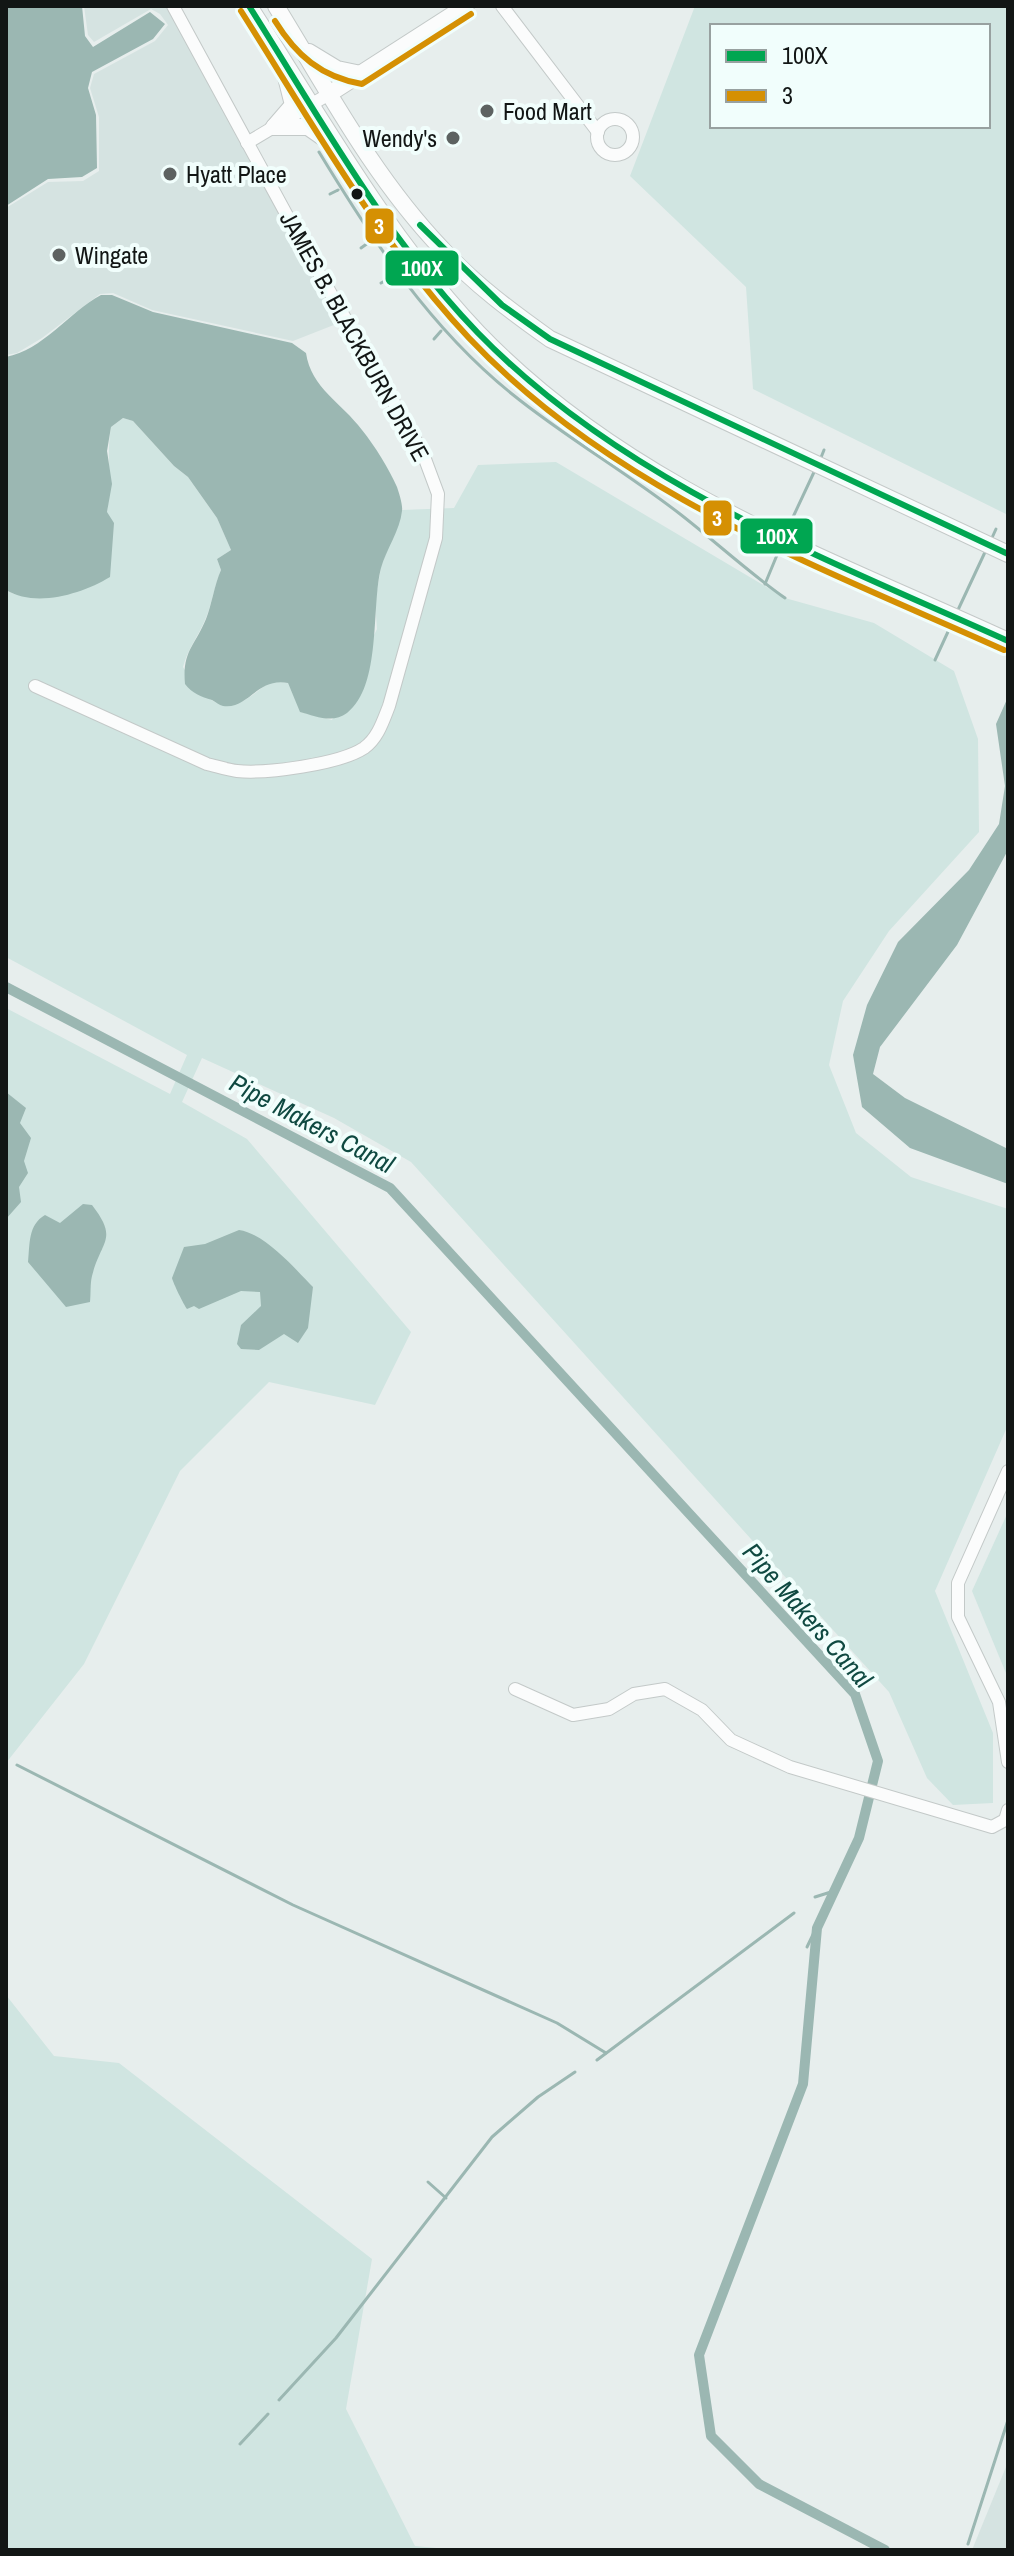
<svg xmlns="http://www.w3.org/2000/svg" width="1014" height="2556" viewBox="0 0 1014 2556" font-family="'Archivo Narrow',sans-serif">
  <rect width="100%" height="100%" fill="#e7eeed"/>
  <g fill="#d5e3e1">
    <polygon points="84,6 173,6 344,321 293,341 152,310 113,293 100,294 42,338 17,353 6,355 6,208 48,182 83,181 99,171 99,117 90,88 94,74 155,41 168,25 160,14 151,9 94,42 88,35"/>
    <polygon points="1008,2462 1008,2550 972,2550"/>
  </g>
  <g fill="#d0e5e1" fill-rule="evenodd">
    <path d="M695,6h313v509l-255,-126 -7,-102 -116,-111zM712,26h276v100h-276z"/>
    <path d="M123,418l10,3 41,45 14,11 29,41 14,32 -14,9 4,11c-7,16 -9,35 -16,50 -7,17 -17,28 -22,47 16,24 34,51 65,31 16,-10 19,-19 40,-15l13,29 31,8 45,-91 -2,-27 6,-35 21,-57 52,-2 24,-43 78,-3 229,136 89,25 80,48 24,68 1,93 -90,99 -46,70 -14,64 27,68 55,44 97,32v216l-73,166 58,142v70l-40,2 -26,-27 -38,-86 -478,-530 -77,-44 -132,-60 -20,44 65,37 164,193 -36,73 -106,-23 -89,89 -96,193 -78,99v-755l164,86 17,-39 -181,-98v-367l8,4 93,-82c5,-29 -1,-56 4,-85z"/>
    <polygon points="1008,1512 1008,1678 972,1591"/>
    <polygon points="6,1995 54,2056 119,2063 372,2259 346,2409 415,2546 458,2550 6,2550"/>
  </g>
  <g fill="#9bb7b2">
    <polygon points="6,6 82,6 85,36 93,47 150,12 165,24 153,39 92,72 88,88 96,115 97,168 82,177 48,179 6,206"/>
    <path d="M101,295h11l41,17 139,31 14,10c5,35 36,50 56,77 13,16 27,39 35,57 2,6 6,18 5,24 -2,19 -16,39 -21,57 -10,38 1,118 -34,145 -14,11 -32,3 -47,-1l-12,-29c-31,-6 -40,27 -65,23 -4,-1 -7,-4 -11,-6 -11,-3 -20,-7 -27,-16 -3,-33 10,-38 21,-65 6,-15 8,-33 15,-49l-4,-11 14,-9 -14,-32 -29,-41 -14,-11 -41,-45 -10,-3 -12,9 -4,24 5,33 -5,28 7,11 -4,54c-28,17 -74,31 -104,13v-233c37,-7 62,-44 95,-62z"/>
    <polygon points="1008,697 1008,850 957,945 880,1047 873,1074 905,1098 1008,1149 1008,1184 910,1148 862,1107 853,1055 867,1005 898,942 969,870 999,824 1005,786 996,724"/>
    <polygon points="6,1092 26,1108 20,1123 31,1138 24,1161 28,1173 19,1187 21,1202 6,1219"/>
    <path d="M83,1204l9,1c27,35 9,35 0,71 -2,8 -1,17 -2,26l-24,5 -38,-45c2,-19 0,-37 17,-47l15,8z"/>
    <path d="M239,1230c27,4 56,39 74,57l-5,41 -10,15 -14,-9 -25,16 -18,-1 -4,-5 4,-19 20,-19 -1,-14 -19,-1 -42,18 -5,-3 -7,3c-3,-4 -14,-26 -15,-31l12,-31 21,-3z"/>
  </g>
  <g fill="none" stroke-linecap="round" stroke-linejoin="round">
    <g stroke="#9bb7b2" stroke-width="3">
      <path d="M319,152c54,89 111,176 193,242 53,43 114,78 168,120 36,28 68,58 105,84"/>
      <polyline points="330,194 338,190"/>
      <polyline points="361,248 368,243"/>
      <polyline points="381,283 392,277"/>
      <polyline points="434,339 441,331"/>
      <polyline points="820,460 824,450"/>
      <polyline points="786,532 815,470"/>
      <polyline points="991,540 996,529"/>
      <polyline points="765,584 782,543"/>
      <polyline points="957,612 986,550"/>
      <polyline points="935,660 952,623"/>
      <polyline points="17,1765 293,1905 557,2023 606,2053"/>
      <polyline points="807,1947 834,1891 815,1897"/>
      <polyline points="597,2060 794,1913"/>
      <polyline points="428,2182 446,2198"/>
      <polyline points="279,2400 336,2338 492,2137 538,2097 575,2072"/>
      <polyline points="240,2444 268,2414"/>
      <polyline points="968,2544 1008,2420"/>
    </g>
    <polyline stroke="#9bb7b2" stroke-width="10" points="6,987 390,1188 855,1694 878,1761 859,1838 817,1928 803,2084 699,2355 711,2436 759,2484 885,2550"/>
    <defs>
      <g id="street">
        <polyline points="502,6 598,132"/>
        <circle cx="615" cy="137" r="18"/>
        <polyline points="247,143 329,94"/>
        <path d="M35,686l172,78c9,2 20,6 30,7 29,3 103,-7 127,-23 14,-10 19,-27 25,-42l47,-168 2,-44 -16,-43 -114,-197 -135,-248"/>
        <polyline points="1008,1471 958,1583 958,1617 999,1702 1008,1762"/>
        <polyline points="515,1689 573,1715 609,1709 634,1694 665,1689 702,1710 731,1740 790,1767 992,1827 1005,1820 1008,1810"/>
      </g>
      <g id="secondary">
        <path d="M249,6c72,112 137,230 229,327 148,154 341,221 530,308"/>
        <path d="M276,6c51,83 98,172 166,243 32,35 70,63 108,90l458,215"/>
        <polyline points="309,52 337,69 361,74"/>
        <polyline points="329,94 466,6"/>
        <polyline points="274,127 293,105 286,77"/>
        <polyline points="274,127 308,127 331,143"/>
      </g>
    </defs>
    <use href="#street" stroke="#c3c9c8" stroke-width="14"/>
    <use href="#secondary" stroke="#c3c9c8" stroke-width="18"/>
    <use href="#street" stroke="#fbfcfc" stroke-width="12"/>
    <use href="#secondary" stroke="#fbfcfc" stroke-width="16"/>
    <defs>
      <g id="bus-1">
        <path d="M249,6c71,112 136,231 229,327 145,149 344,224 530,308"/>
        <polyline points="420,225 502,305 550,339 1008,554"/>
      </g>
      <g id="bus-2">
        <path d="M241,11c71,112 137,230 228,327 144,153 348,228 535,312"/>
        <path d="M275,21c21,34 46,56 87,63l109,-70"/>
      </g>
    </defs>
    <use href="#bus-1" stroke="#f1fefc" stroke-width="12"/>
    <use href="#bus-2" stroke="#f1fefc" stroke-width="12"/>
    <use href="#bus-1" stroke="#00a651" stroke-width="6"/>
    <use href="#bus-2" stroke="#d59003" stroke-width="6"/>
  </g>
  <g fill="#5d6261" stroke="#f1fefc" stroke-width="3">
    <circle cx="487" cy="111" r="8"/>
    <circle cx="453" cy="138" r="8"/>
    <circle cx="170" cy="174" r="8"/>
    <circle cx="59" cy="255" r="8"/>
  </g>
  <circle fill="#121615" stroke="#f1fefc" stroke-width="3" cx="357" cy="194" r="7"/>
  <g text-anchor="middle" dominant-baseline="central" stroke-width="8" stroke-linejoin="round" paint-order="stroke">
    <g font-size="24" fill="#121615" stroke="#f1fefc" text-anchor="start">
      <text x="503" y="111">Food Mart</text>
      <text x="437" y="138" text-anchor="end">Wendy's</text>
      <text x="186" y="174">Hyatt Place</text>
      <text x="75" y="255">Wingate</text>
    </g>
    <g font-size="24" fill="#121615" stroke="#f1fefc">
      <text transform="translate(355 336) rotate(61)">JAMES B. BLACKBURN DRIVE</text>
    </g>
    <g font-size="26" font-style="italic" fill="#0f4941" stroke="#f1fefc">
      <text transform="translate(312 1123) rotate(28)">Pipe Makers Canal</text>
      <text transform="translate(808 1615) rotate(49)">Pipe Makers Canal</text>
    </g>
  </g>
  <g stroke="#f1fefc" stroke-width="3">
    <rect x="364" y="207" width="31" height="38" rx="8" fill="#d59003"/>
    <rect x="384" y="249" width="76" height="38" rx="8" fill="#00a651"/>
    <rect x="702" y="499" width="31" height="38" rx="8" fill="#d59003"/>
    <rect x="739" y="517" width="75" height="38" rx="8" fill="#00a651"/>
  </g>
  <g font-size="22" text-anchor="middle" font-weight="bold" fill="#fff">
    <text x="379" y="234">3</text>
    <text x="422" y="276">100X</text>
    <text x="717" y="526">3</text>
    <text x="777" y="544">100X</text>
  </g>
  <rect width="1014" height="2556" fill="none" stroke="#121615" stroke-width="16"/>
  <rect x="710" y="24" width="280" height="104" fill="#f1fefc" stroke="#98a1a0" stroke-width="2"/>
  <rect x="726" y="50" width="40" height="12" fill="#00a651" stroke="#98a1a0" stroke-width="2"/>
  <text x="782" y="64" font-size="24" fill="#121615">100X</text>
  <rect x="726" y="90" width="40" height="12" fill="#d59003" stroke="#98a1a0" stroke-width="2"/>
  <text x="782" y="104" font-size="24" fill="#121615">3</text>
</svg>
